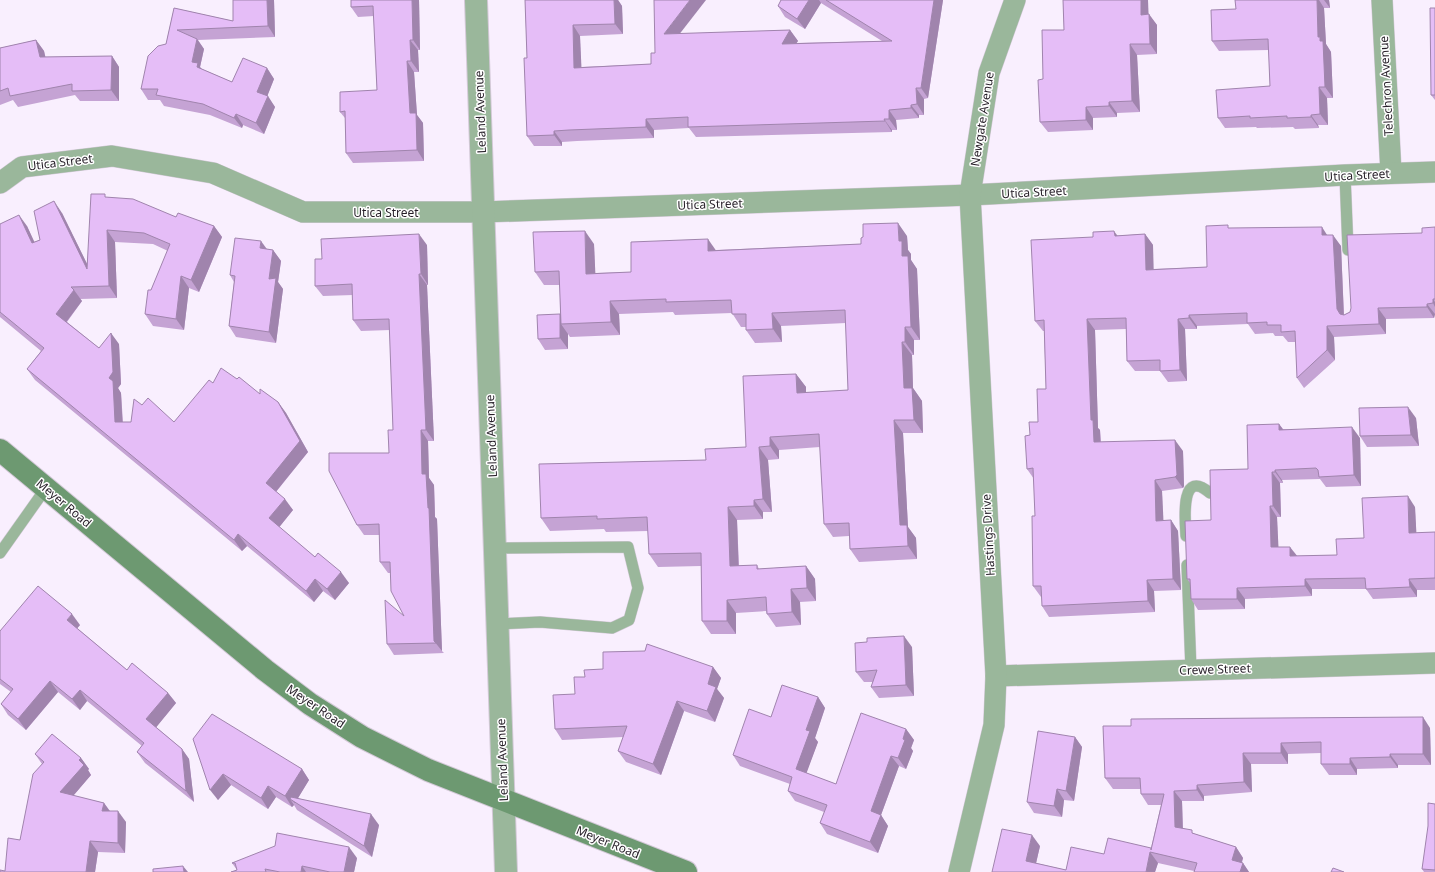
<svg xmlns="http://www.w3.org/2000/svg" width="1435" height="872" viewBox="0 0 1435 872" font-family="'Noto Sans',sans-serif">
  <rect width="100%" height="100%" fill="#f9effe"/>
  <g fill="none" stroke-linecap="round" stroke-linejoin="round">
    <defs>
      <g id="service">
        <polyline points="1345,175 1348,250"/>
        <path d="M1186,536c-1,-16 -6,-69 24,-43"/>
        <polyline points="495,548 628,547 638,588 629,620 612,628 540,622 497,624"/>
        <polyline points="0,553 46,488"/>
        <polyline points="1187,565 1191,670"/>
      </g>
      <g id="minor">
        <polyline points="1382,0 1391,173"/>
        <polyline points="0,183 22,167 112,156 213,173 303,212 483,212 970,195 1345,175 1435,172"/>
        <polyline points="996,676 1435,663"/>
        <polyline points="959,872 994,725 996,676 970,195 989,73 1015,0"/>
      </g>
      <polyline id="tertiary" points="476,0 506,872"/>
      <polyline id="secondary" points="0,450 265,670 310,704 362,737 428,770 686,872"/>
    </defs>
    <use href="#service" stroke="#d3c9d7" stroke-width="12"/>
    <use href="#minor" stroke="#d3c9d7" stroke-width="22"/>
    <use href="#tertiary" stroke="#d3c9d7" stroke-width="24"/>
    <use href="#secondary" stroke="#d3c9d7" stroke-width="24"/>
    <use href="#service" stroke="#9ab79b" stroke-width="11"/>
    <use href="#minor" stroke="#9ab79b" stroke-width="21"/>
    <use href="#tertiary" stroke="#9ab79b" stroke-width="22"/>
    <use href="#secondary" stroke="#6d9971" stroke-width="22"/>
  </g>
  <g fill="#c5a3d4">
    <polygon points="233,0 274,0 275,37 198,40 204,49 200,67 202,69 232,82 267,68 274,79 267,96 275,107 264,134 243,125 242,128 210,115 164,106 160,100 148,100 141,89 166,44 174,8 233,21"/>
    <polygon points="351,0 419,0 420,50 418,50 419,72 414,72 417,115 423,123 424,161 353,163 346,153 345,118 340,112 377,90 374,16 358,17 351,7"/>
    <polygon points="525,0 618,0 622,6 623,34 580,36 581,67 651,64 655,53 680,34 790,30 798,41 796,43 882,41 821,3 805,29 785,17 778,6 781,1 780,0 943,0 928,98 924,99 924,115 919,115 919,118 896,120 897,130 892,130 892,132 696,137 689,128 654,130 654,138 577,141 562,142 562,146 534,146 527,136 527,58"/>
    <polygon points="1063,0 1148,0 1148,14 1157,25 1157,54 1137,55 1140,112 1117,113 1117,117 1093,118 1093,130 1048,132 1040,122 1043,79 1064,30"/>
    <polygon points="1235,0 1329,0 1330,8 1324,8 1326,44 1331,52 1333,98 1327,98 1328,125 1318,125 1319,128 1295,129 1293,127 1257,128 1256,127 1225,128 1218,118 1270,86 1269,50 1219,51 1212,41 1236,9"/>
    <polygon points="1435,8 1435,100 1431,95"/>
    <polygon points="36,40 44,51 45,57 112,56 119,67 119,101 80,101 75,95 18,107 13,100 0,105 0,48"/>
    <polygon points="108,197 176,217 214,226 222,237 199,292 189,288 184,330 153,326 145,314 151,290 168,251 153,244 115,242 117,298 80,299 82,301 67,322 99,348 119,344 121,384 118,388 121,393 123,422 131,422 142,405 174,422 213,383 260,394 278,402 286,413 308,452 276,492 293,510 279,527 315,557 349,583 335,600 323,591 314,602 247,546 242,551 35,380 27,369 41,351 0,317 0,224 27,226 34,242 40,240 62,213 87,264"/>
    <polygon points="1435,227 1435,314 1434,318 1386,319 1386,334 1334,337 1335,360 1304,388 1297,378 1296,342 1288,342 1283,336 1275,336 1273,333 1255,334 1248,324 1197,326 1197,329 1185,329 1187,381 1168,382 1160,371 1135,371 1127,361 1126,329 1095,330 1098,428 1100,430 1101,442 1183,451 1184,486 1183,488 1162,491 1163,521 1171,520 1178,531 1181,590 1154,591 1155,612 1049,617 1042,606 1042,597 1041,597 1033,586 1035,516 1034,479 1027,469 1030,435 1038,422 1046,389 1044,331 1043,331 1035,321 1093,237 1145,234 1153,245 1153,269 1207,267 1230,228 1328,235 1341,246 1344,315 1350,312 1422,233"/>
    <polygon points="907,236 908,250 911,254 911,260 917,269 920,340 914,340 914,355 912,355 913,388 922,401 923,433 903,433 908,527 916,538 917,559 859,562 850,549 849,536 833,537 824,524 820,447 779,450 779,459 768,460 772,512 763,512 763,519 737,520 739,566 757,565 759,569 806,566 815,579 816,601 800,602 801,625 776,627 767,614 766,611 736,613 736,634 711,634 702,621 701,566 658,567 649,554 648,531 606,532 604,529 550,531 541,518 706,460 746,447 796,374 806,387 806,393 848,390 846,323 781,326 782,342 755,343 746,330 746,327 741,327 732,313 675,315 673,312 619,314 620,335 570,337 568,334 568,349 545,350 538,339 560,314 560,315 560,285 544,285 535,272 594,244 595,273 631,272 716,250 861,244"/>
    <polygon points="427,245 428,285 427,285 434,441 428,441 429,478 434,485 435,517 437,519 442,651 444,653 394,655 387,644 404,616 391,573 388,573 380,562 380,535 364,535 357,525 389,453 393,430 390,330 361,331 353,320 353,295 323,296 315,286 322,259"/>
    <polygon points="267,249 273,250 281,261 278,282 283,289 276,343 236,337 229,326 234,282 230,275"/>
    <polygon points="1416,418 1419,446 1367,447 1360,436"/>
    <polygon points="1279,424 1283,429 1360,438 1361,486 1326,487 1320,479 1282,480 1283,483 1280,483 1281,517 1277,517 1278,547 1297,556 1337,555 1415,507 1416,533 1435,532 1435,590 1417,590 1417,597 1373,599 1366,589 1312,589 1312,596 1245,599 1245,609 1198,610 1191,599 1190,583 1187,579 1211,520 1248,469"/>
    <polygon points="80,625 77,628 127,670 168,693 176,703 156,727 182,749 189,759 194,802 145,763 137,752 142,746 87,701 80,710 58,692 26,730 8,715 1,704 11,692 0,684 0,631"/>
    <polygon points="912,647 914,696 879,698 871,687 873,682 864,682 856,672"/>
    <polygon points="713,667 721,678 717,689 724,698 715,722 684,711 661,775 626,762 618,751 623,737 562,740 555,729 585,677"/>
    <polygon points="818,697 825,708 815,738 818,742 806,773 836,784 906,729 914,740 911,748 913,751 906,769 899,766 881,815 888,826 878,853 827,834 820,823 824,812 795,801 788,791 790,784 740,766 733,755"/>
    <polygon points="1103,726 1430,728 1431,765 1398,765 1398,768 1357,769 1357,775 1329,775 1321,764 1321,753 1288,754 1288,764 1251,764 1252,792 1204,796 1204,801 1182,801 1183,828 1195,834 1236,847 1243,858 1242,863 1243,863 1249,872 1194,872 1194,871 1158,863 1155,872 992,872 1040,846 1036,863 1066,870 1104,854 1151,848 1161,805 1148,805 1141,794 1141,789 1113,789 1105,778"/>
    <polygon points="1075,737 1082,747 1074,801 1064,800 1062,817 1034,813 1027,802"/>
    <polygon points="193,739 302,769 309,780 298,798 379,825 372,857 297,810 294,805 292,807 276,797 268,809 231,785 218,800"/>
    <polygon points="35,754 81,758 89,769 88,770 91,775 73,796 104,803 110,811 126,822 125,853 98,852 95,872 0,872 5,871 20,840 42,764"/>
    <polygon points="1435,804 1435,872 1424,872 1422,869"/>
    <polygon points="357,858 354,872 231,872 237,870 232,863"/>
  </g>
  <g fill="#a084ad">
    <polygon points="267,0 274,0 275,37 268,26"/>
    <polygon points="412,0 419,0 420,50 413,40"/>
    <polygon points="614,0 618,0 622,6 623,34 615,24"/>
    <polygon points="690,0 706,0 671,45 664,34"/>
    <polygon points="809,0 819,0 821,3 805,29 797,19"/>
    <polygon points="934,0 943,0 928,98 921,88"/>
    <polygon points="1141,0 1148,0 1149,25 1141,15"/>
    <polygon points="1317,0 1319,0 1324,8 1326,44 1331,52 1333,98 1325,87 1318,37"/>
    <polygon points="1324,0 1329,0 1330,8"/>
    <polygon points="1149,14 1157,25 1157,54 1150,44"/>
    <polygon points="573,25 580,36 582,79 574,68"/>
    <polygon points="790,30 798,41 789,54 782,44"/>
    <polygon points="197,39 204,49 200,67 205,74 192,62"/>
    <polygon points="36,40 44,51 48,68 40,57"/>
    <polygon points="410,40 418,50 419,72 411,61"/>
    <polygon points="1130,44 1137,55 1140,112 1132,101"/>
    <polygon points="112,56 119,67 119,101 111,90"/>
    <polygon points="407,61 414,72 417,115 423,123 424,161 417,150 410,113"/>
    <polygon points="267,68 274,79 265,102 257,92"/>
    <polygon points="1319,87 1327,98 1328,125 1320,114"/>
    <polygon points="916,88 924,99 924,115 917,104"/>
    <polygon points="268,96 275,107 264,134 256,123"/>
    <polygon points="1109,102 1117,113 1117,117 1109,106"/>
    <polygon points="911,105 919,115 919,118 911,108"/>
    <polygon points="1086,107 1093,118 1093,130 1086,120"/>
    <polygon points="889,110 896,120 897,130 889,119"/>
    <polygon points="236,114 243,125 242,128 234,118"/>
    <polygon points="1311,115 1318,125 1319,128 1311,117"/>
    <polygon points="646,119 654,130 654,138 646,127"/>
    <polygon points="884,119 892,130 892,132 885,121"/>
    <polygon points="554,131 562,142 562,146 554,135"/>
    <polygon points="54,201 62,213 95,280 87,269"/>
    <polygon points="19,215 27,226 40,254 32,243"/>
    <polygon points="898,223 907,236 908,250 911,254 911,260 917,269 920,340 911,327 902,256 899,241"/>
    <polygon points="214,226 222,237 199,292 191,280"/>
    <polygon points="1322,227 1329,238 1322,235"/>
    <polygon points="107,230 115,242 117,298 109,286"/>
    <polygon points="585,231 594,244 596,287 586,274"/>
    <polygon points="1114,231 1122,242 1115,236"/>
    <polygon points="419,234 427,245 428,285 421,274"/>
    <polygon points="1145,234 1153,245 1154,280 1146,270"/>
    <polygon points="1333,235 1341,246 1344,319 1347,325 1337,309"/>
    <polygon points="708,239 717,252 708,251"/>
    <polygon points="261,241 269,252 260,248"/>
    <polygon points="273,250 281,261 278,282 283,289 276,343 269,332 269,279"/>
    <polygon points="419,274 427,285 434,441 426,430"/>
    <polygon points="181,276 189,288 184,330 176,319"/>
    <polygon points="74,290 82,301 64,325 56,314"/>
    <polygon points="1433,299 1435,302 1435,307 1433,303"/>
    <polygon points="610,301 619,314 620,335 611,322"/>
    <polygon points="1427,304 1435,314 1434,318 1427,307"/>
    <polygon points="1378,308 1386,319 1386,334 1379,324"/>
    <polygon points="772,313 781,326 782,342 773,329"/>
    <polygon points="560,314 566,324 561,324 568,334 568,349 560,338"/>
    <polygon points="1189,315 1197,326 1197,329 1189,318"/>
    <polygon points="1087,319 1095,330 1098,428 1100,430 1101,453 1094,442 1091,420"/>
    <polygon points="1178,319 1185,329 1187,381 1180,370"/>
    <polygon points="1327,326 1334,337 1335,360 1327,350"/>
    <polygon points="905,327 914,340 914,355 905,342"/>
    <polygon points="111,333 119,344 121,384 118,388 121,393 123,433 115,422 109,378"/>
    <polygon points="902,342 912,355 913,388 922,401 923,433 914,420 904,388"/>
    <polygon points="796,374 806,387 806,406 797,393"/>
    <polygon points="278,402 286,413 308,452 274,494 266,483"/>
    <polygon points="1408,407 1416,418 1419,446 1411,435"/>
    <polygon points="894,420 903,433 908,527 916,538 917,559 908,546 900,525"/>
    <polygon points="1279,424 1287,435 1279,430"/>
    <polygon points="1352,427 1360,438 1361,486 1354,475"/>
    <polygon points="421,430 428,441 429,478 434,485 435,517 437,519 442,651 434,641 428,508 422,474"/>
    <polygon points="770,437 779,450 779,459 770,446"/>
    <polygon points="1175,440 1183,451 1184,486 1183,488 1175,477"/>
    <polygon points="759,447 768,460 772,512 763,499"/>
    <polygon points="1275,470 1282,480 1283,483 1275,472"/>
    <polygon points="1272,472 1280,483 1281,517 1273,506"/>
    <polygon points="1155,480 1162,491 1164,531 1156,521"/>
    <polygon points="1408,496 1415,507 1417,544 1409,533"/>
    <polygon points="285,499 293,510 277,530 269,518"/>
    <polygon points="754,500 763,512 763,519 754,506"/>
    <polygon points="1270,506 1277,517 1279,558 1271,547"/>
    <polygon points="728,507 737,520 739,579 730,566"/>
    <polygon points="1171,520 1178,531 1181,590 1173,579"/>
    <polygon points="238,534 247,546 242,551 234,540"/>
    <polygon points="1290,547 1298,557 1290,556"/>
    <polygon points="806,566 815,579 816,601 807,588"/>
    <polygon points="341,572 349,583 335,600 327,589"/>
    <polygon points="315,579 323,591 314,602 306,591"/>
    <polygon points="1305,579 1312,589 1312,596 1305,586"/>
    <polygon points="1409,579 1417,590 1417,597 1410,587"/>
    <polygon points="1147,580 1154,591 1155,612 1148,601"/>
    <polygon points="1237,588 1245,599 1245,609 1237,599"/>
    <polygon points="791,589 800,602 801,625 792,612"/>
    <polygon points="727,600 736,613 736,634 727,621"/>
    <polygon points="72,614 80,625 75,631 67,620"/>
    <polygon points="904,636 912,647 914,696 906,685"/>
    <polygon points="713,667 721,678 717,689 724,698 715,722 707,711 708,684"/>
    <polygon points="50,681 58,692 26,730 18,719"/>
    <polygon points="80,690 87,701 80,710 72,699"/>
    <polygon points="168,693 176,703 154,730 146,719"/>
    <polygon points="818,697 825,708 815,738 818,742 804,780 796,769 806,730"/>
    <polygon points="677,701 684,711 661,775 653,764"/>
    <polygon points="1423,717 1430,728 1431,765 1423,754"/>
    <polygon points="906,729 914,740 911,748 913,751 906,769 898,758 903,739"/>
    <polygon points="1075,737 1082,747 1074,801 1066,791"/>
    <polygon points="1281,743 1288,754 1288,764 1281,753"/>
    <polygon points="182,749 189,759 194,802 186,791"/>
    <polygon points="1243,753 1251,764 1252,792 1244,782"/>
    <polygon points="1390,754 1398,765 1398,768 1390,757"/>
    <polygon points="891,756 899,766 881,815 888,826 878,853 870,842 871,811"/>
    <polygon points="81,758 89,769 88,770 91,775 67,803 60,792 79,760"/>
    <polygon points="1350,758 1357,769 1357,775 1350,764"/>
    <polygon points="302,769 309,780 295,803 290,799 294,805 292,807 285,796"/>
    <polygon points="223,774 231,785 218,800 210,790"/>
    <polygon points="1197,785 1204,796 1204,801 1197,790"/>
    <polygon points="268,786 276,797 268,809 261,798"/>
    <polygon points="1057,789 1064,800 1062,817 1054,806"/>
    <polygon points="1174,791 1182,801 1183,838 1175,827"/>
    <polygon points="104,803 111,813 102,811"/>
    <polygon points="118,811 126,822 125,853 118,843"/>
    <polygon points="371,814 379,825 372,857 364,846"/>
    <polygon points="1032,835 1040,846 1034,872 1026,861"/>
    <polygon points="90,841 98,852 95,872 86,872"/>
    <polygon points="349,847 357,858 354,872 344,872"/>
    <polygon points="1236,847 1243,858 1239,870 1232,860"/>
    <polygon points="1150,852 1158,863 1155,872 1146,872"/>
    <polygon points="1243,863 1249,872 1240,872"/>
    <polygon points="183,866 188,872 184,872"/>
    <polygon points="302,866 306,872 301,872"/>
  </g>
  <g fill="#e5bdf7" stroke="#a084ad">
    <polygon points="233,0 267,0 268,26 177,30 197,39 192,62 198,63 197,67 232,82 243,58 267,68 257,92 268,96 256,123 236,114 234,118 203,104 156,95 158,89 141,89 148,56 158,46 166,44 174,8 233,21"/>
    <polygon points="351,0 412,0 413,40 410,40 411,61 407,61 410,113 416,113 417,150 346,153 345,111 340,112 340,92 377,90 373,6 351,7"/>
    <polygon points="525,0 614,0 615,24 573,25 574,68 651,64 651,53 655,53 654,0 690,0 664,34 790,30 782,44 892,41 826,0 934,0 921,88 916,88 917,104 911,105 911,108 889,110 889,119 884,119 885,121 688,127 688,117 646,119 646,127 569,130 554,131 554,135 527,136 524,58 527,58"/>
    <polygon points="781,0 809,0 797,19 778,6"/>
    <polygon points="1063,0 1141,0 1141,15 1149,14 1150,44 1130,44 1132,101 1109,102 1109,106 1086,107 1086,120 1040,122 1038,80 1043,79 1042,30 1064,30"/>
    <polygon points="1235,0 1317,0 1318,37 1320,37 1320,41 1323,41 1325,87 1319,87 1320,114 1311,115 1311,117 1287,118 1287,116 1250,118 1250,116 1218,118 1216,90 1270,86 1268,39 1212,41 1211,10 1236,9"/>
    <polygon points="1430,8 1435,8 1435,95 1431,95"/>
    <polygon points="36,40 40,57 112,56 111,90 72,91 72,84 10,96 8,88 0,91 0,48"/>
    <polygon points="91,194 105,194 105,197 133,199 176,217 178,213 214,226 191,280 181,276 176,319 145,314 148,290 151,290 170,244 144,233 107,230 109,286 71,287 74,290 56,314 99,348 111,333 113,372 109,378 113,381 115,422 131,422 134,399 142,405 148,398 174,422 209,380 213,383 221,368 237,379 239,377 260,394 260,389 278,402 300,441 266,483 285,499 269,518 315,557 318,553 341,572 327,589 315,579 306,591 238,534 234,540 27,369 44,348 0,312 0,224 19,215 32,243 40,240 34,211 54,201 87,269"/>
    <polygon points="898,223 899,241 902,241 902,256 908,256 911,327 905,327 905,342 902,342 904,388 912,388 914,420 894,420 900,525 907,525 908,546 850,549 849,523 824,524 819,434 770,437 770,446 759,447 763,499 754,500 754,506 728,507 730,566 757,565 757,569 806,566 807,588 791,589 792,612 767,614 766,597 727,600 727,621 702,621 701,553 649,554 647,517 597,519 597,516 541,518 539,464 706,460 705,449 746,447 743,376 796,374 797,393 848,390 845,310 772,313 773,329 746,330 746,314 732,314 731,300 666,302 666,299 610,301 611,322 561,324 559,271 535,272 533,232 585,231 586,274 631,272 631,242 708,239 708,251 861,244 861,238 863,237 863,224"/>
    <polygon points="1228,225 1228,228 1322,227 1322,235 1333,235 1337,309 1340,314 1344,315 1350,312 1351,308 1347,235 1422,233 1422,228 1435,227 1435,299 1433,299 1433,303 1427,304 1427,307 1378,308 1379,324 1327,326 1327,350 1297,378 1295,331 1281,332 1281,325 1267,325 1267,322 1247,323 1247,313 1189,315 1189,318 1178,319 1180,370 1160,371 1160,360 1127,361 1126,318 1087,319 1091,420 1093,420 1094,442 1175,440 1177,475 1175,477 1155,480 1156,521 1171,520 1173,579 1147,580 1148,601 1042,606 1041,586 1033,586 1032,516 1035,516 1033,468 1027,469 1025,436 1030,435 1029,422 1038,422 1037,389 1046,389 1044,320 1035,321 1031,240 1093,237 1093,232 1114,231 1115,236 1145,234 1146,270 1207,267 1206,226"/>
    <polygon points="419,234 421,274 419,274 426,430 421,430 422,474 426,474 428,508 429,508 434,641 436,643 387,644 385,600 404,616 391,591 390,562 380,562 379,524 357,525 329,471 329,453 389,453 388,430 393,430 389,319 353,320 352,284 315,286 315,259 322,259 321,239"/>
    <polygon points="235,238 261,241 260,248 273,250 269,279 276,278 269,332 229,326 235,276 230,275"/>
    <polygon points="560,314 560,338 538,339 537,315"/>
    <polygon points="1408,407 1411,435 1360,436 1359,408"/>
    <polygon points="1279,424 1279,430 1352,427 1354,475 1319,477 1318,470 1316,468 1275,470 1275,472 1272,472 1273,506 1270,506 1271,547 1290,547 1290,556 1337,555 1336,539 1364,538 1362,498 1408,496 1409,533 1435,532 1435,578 1409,579 1410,587 1366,589 1365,578 1305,579 1305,586 1237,588 1237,599 1191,599 1190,579 1187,579 1185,521 1211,520 1210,470 1248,469 1247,425"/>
    <polygon points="38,586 72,614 67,620 127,670 132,663 168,693 146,719 182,749 186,791 137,752 144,743 80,690 72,699 50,681 18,719 1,704 13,689 0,679 0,631"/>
    <polygon points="904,636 906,685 871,687 877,670 856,672 855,643 867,642 867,638"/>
    <polygon points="647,644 713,667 708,684 716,687 707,711 677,701 653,764 618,751 627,726 555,729 553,695 575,694 574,677 585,677 584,670 603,669 603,652 645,651"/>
    <polygon points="782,685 818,697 806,730 810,731 796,769 836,784 861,713 906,729 903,739 905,740 898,758 891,756 871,811 881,815 870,842 820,823 827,805 788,791 792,777 733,755 749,709 771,717"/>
    <polygon points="212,714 302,769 285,796 268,786 261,798 223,774 210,790 193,739"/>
    <polygon points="1423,717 1423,754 1390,754 1390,757 1350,758 1350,764 1321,764 1321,742 1281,743 1281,753 1243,753 1244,782 1197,785 1197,790 1174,791 1175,827 1192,830 1192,833 1236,847 1232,860 1243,863 1240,872 1194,872 1197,863 1150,852 1146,872 992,872 1002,829 1032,835 1026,861 1066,870 1071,847 1104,854 1108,838 1151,848 1151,850 1164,794 1141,794 1140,778 1105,778 1103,726 1131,726 1131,719"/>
    <polygon points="1038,731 1075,737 1066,791 1057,789 1054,806 1027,802"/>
    <polygon points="52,734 81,758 79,760 84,765 60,792 104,803 102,811 118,811 118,843 90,841 86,872 0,872 0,870 5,871 8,838 20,840 33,774 44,762 35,754"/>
    <polygon points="291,797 371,814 364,846 290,799"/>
    <polygon points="1428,803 1435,804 1435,870 1422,869 1428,826"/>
    <polygon points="277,833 349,847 344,872 330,872 302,866 301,872 280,872 265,869 266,872 231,872 237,870 235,863 232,863 275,846"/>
    <polygon points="183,866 184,872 153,872 153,869"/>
    <polygon points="1333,868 1344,872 1331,872"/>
  </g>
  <g text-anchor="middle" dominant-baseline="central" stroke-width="3" stroke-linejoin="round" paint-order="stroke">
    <g font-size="12" fill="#251e27" stroke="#fff">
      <text transform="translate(1386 86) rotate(-93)">Telechron Avenue</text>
      <text transform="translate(480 112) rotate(-92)">Leland Avenue</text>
      <text transform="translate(982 119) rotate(-81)">Newgate Avenue</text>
      <text transform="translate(60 162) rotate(-7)">Utica Street</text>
      <text transform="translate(1357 175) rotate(-3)">Utica Street</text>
      <text transform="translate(1034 192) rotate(-3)">Utica Street</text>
      <text transform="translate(710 204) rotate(-2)">Utica Street</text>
      <text x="386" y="212">Utica Street</text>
      <text transform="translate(491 436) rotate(-92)">Leland Avenue</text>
      <text transform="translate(64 503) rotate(40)">Meyer Road</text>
      <text transform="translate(988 535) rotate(-93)">Hastings Drive</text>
      <text transform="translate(1215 669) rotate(-2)">Crewe Street</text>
      <text transform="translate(316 706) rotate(34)">Meyer Road</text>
      <text transform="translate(502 760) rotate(-92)">Leland Avenue</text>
      <text transform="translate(608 842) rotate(22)">Meyer Road</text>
    </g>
  </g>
</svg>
